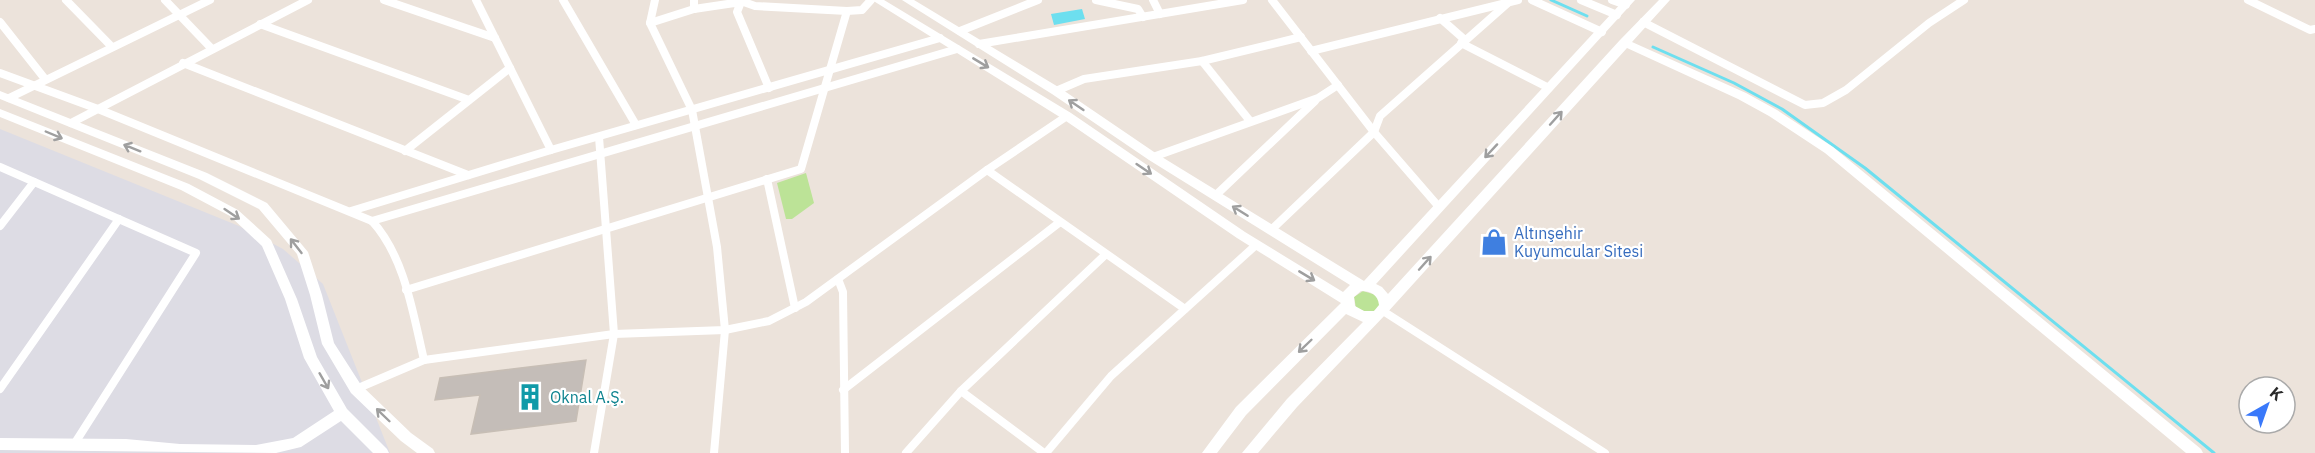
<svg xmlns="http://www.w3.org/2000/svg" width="2315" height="453" viewBox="0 0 2315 453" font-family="'IBM Plex Sans',sans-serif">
  <rect width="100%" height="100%" fill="#ece3db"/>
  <polygon fill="#dddce4" points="0,129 239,226 283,249 323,284 390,453 0,453"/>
  <g fill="#bce397">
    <polygon points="806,173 814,203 792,219 786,219 777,183"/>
    <path d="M1363,291l13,4 5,10c-8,10 -14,7 -25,3l-2,-11z"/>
  </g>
  <polygon fill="#6ddfef" points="1082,9 1085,19 1054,25 1051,14"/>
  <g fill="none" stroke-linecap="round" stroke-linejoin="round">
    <g stroke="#6ddfef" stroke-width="3">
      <polyline points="1551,0 1587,16"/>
      <polyline points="1653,47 1734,83 1782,109 1865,168 2214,453"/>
    </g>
  </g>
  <polygon fill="#c4bdb8" stroke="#c7beb5" stroke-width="1.5" points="586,360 576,421 471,434 480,395 435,400 440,378"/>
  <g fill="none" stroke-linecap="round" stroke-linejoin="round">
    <g stroke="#fff" stroke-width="8">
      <polyline points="66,0 112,47"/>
      <polyline points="165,0 212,49"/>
      <polyline points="384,0 495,38"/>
      <polyline points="476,0 551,150"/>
      <polyline points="563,0 636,125"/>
      <polyline points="655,0 650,23 692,110 717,247 725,330 714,453"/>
      <polyline points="694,0 694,9"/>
      <polyline points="738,0 755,6 847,11 862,10 871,0"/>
      <polyline points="1096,0 1138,9 1143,17"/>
      <polyline points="1153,0 1160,14"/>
      <polyline points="1272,0 1374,132 1439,207"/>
      <polyline points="1532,0 1602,32"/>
      <polyline points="1581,0 1617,15"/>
      <polyline points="1612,0 1626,5"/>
      <polyline points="2248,0 2310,30 2315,29"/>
      <polyline points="1440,18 1465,40"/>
      <polyline points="0,22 45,79"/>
      <polyline points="1643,22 1805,105 1823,103 1846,90 1929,23 1964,0"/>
      <polyline points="650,23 694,9 741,2 737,12 769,88"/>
      <polyline points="260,24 469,100"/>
      <polyline points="960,31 1038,0"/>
      <polyline points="1461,43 1549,88"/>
      <polyline points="979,44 1243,0"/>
      <polyline points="1311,51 1518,0"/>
      <polyline points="1202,61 1250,121"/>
      <polyline points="183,63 468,175"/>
      <path d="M0,73l98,36 274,112c33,36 41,93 52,139"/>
      <polyline points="1056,91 1084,79 1202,61 1301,37"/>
      <polyline points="9,98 210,0"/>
      <polyline points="71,123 308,0"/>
      <polyline points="405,151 510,68"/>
      <polyline points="1153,157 1318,98 1338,85"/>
      <polyline points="0,167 196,253 73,446"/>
      <polyline points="987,170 1185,309"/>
      <polyline points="767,179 795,308"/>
      <polyline points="1216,195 1315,101"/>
      <polyline points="351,211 551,150 940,38"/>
      <polyline points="372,221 957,49"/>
      <polyline points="0,226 34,182"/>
      <polyline points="1271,230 1374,132 1380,116 1509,2"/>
      <polyline points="838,279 843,292 845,453"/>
      <polyline points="406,290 801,169 847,11"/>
      <polyline points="1383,311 1605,453"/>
      <polyline points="0,389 119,219"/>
      <polyline points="356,389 424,360 614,334 725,330 769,321 806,302 987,170 1067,116"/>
      <polyline points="843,390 1060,222"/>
      <polyline points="961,391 1044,453"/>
      <polyline points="594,453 614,334 599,137"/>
      <polyline points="906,453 961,391 1105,255"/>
      <polyline points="1046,453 1111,376 1256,245"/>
    </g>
    <g fill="#fff" fill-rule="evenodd">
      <path d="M872,0h12l187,113 174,119 98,60 7,-7 -201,-125 -97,-66 -150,-94h12l146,88 97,66 207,127 260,-281h11l-259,284 6,3 6,7 232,-254 39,-40h11l-38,42 114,51 31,17 56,37 368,302 2,4h-17l-361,-300 -56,-37 -31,-17 -111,-51 -241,266 -89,93 -39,46h-16l45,-54 76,-77 -17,-8 -100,101 -29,38h-15l34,-46 105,-104 -104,-65 -174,-119zM1361,291c10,0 17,4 18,14l-5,6h-10l-9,-5 -1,-9z"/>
      <polygon points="0,91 207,173 267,203 308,252 322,295 334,343 361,385 411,433 433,449 435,453 417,453 401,441 351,393 322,344 310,295 297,254 259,209 199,179 0,99"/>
      <polygon points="0,109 189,184 238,210 271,240 297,299 317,357 347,409 387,449 389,453 373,453 341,421 301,447 276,453 0,450 0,438 126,439 180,444 256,445 293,438 334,411 304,358 285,299 262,246 230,216 181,190 0,117"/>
    </g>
  </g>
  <defs><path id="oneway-shaft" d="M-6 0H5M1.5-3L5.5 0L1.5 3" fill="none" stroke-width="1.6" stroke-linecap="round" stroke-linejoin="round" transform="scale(1.5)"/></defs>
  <g stroke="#9f9f9f">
    <use href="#oneway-shaft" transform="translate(981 63) rotate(31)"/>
    <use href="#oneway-shaft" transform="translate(1076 105) rotate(-146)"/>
    <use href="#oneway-shaft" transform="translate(1556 118) rotate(-48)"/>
    <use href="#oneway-shaft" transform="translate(54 135) rotate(23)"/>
    <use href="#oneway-shaft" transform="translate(132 148) rotate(-158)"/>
    <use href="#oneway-shaft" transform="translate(1491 151) rotate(133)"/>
    <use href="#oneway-shaft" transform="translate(1144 169) rotate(34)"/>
    <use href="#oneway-shaft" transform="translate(1240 211) rotate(-148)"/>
    <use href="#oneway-shaft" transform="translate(232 214) rotate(34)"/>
    <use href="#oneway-shaft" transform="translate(296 246) rotate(-128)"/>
    <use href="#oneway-shaft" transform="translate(1425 263) rotate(-48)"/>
    <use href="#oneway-shaft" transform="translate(1307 276) rotate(31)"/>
    <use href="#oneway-shaft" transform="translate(1305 346) rotate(136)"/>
    <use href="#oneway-shaft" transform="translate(324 381) rotate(60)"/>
    <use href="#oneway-shaft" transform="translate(383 415) rotate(-136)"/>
  </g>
  <defs>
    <symbol id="shop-bare" viewBox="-9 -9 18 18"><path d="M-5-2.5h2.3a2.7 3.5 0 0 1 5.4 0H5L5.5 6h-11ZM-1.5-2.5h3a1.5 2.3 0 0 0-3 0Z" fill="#3f7fe0" stroke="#fff" stroke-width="2.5" paint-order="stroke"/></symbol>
    <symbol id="building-bare" viewBox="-9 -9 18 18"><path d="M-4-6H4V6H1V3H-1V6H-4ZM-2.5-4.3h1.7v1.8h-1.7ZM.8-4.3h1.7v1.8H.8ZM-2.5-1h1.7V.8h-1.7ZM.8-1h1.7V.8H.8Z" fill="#0f9aa8" stroke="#fff" stroke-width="2.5" paint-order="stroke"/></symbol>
  </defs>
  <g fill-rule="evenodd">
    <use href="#shop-bare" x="1475" y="223" width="38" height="38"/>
    <use href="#building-bare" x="511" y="378" width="38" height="38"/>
  </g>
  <g text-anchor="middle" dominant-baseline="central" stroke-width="4.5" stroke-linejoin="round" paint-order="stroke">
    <g font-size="16" fill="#366cbe" stroke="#fff" text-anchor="start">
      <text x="1514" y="233">Altınşehir<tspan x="1514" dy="18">Kuyumcular Sitesi</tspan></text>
    </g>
    <g font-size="16" fill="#0d838f" stroke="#fff" text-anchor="start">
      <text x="550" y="397">Oknal A.Ş.</text>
    </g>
  </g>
  <g transform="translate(2267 405) rotate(40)"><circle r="28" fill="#ffffff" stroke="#aaaaaa" stroke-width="1.5"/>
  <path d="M0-4.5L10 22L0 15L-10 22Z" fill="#3a79fa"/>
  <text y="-9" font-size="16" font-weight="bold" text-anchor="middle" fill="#2a2a2a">K</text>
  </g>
</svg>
